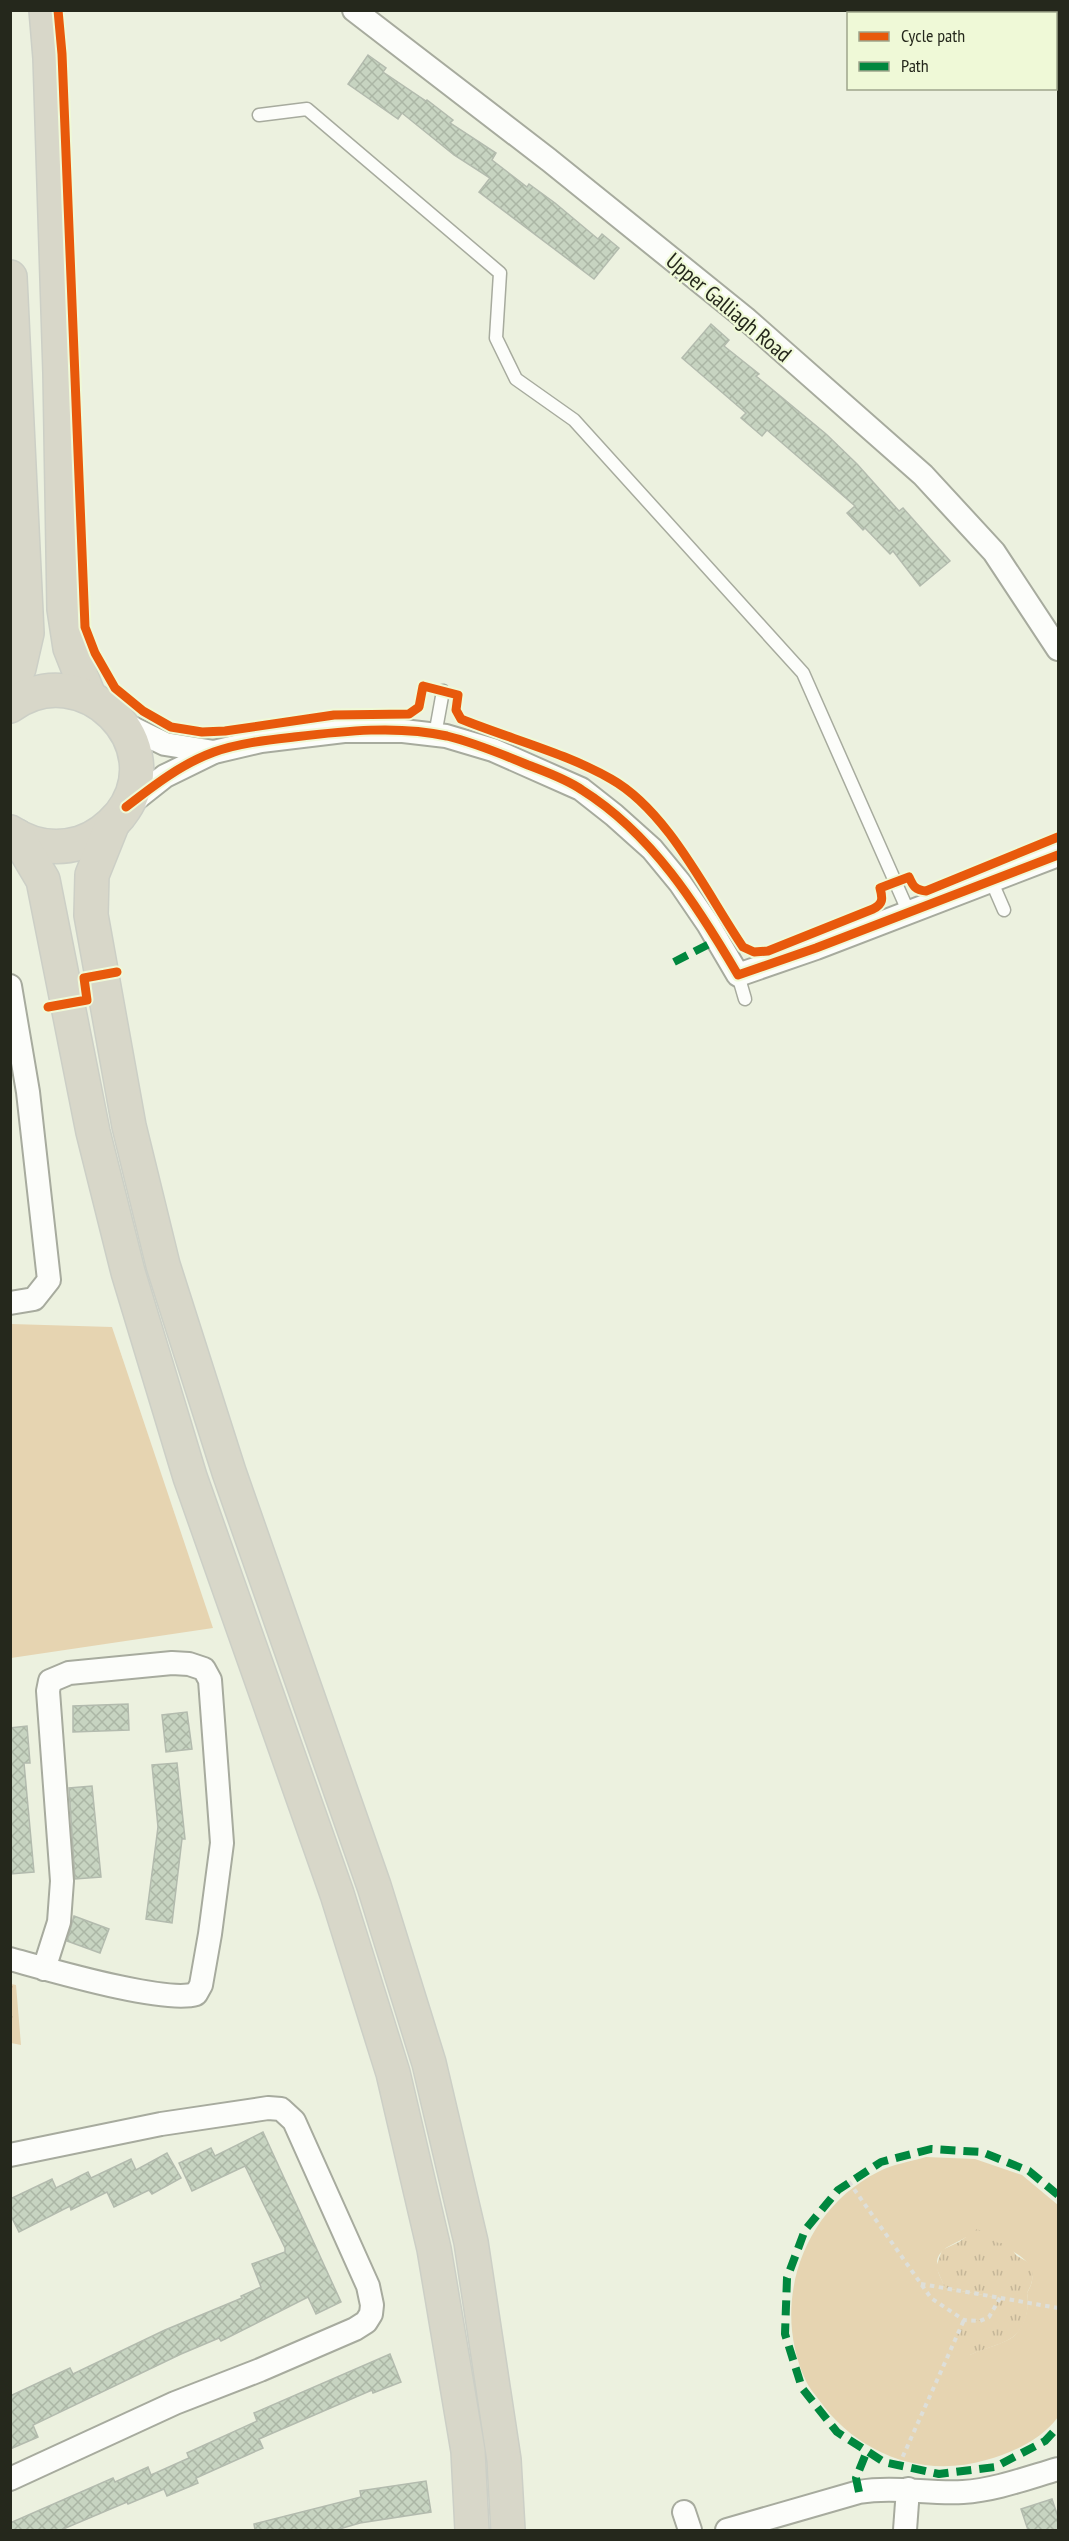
<svg xmlns="http://www.w3.org/2000/svg" width="1069" height="2541" viewBox="0 0 1069 2541" font-family="'PT Sans Narrow',sans-serif">
  <defs>
    <pattern id="park-tufts" width="24" height="20" patternUnits="userSpaceOnUse" patternTransform="scale(1.5)"><rect width="24" height="20" fill="#e6d4b1"/><path d="M3 7l-1-3M5 7V3M7 7l1-3M15 17l-1-3M17 17v-4M19 17l1-3" fill="none" stroke="#c5b698"/></pattern>
    <pattern id="building-cross-hatch" width="8" height="8" patternUnits="userSpaceOnUse" patternTransform="scale(1.5)"><rect width="8" height="8" fill="#c7d4c1"/><path d="M0 0l8 8M0 8l8-8" fill="none" stroke="#abb6a5"/></pattern>
  </defs>
  <rect width="100%" height="100%" fill="#ecf1df"/>
  <g fill="#e6d4b1" fill-rule="evenodd">
    <polygon points="11,1324 112,1327 213,1628 11,1658"/>
    <path d="M926,2157l49,2 47,16 36,30v212c-17,23 -46,36 -72,43 -65,19 -129,-7 -167,-60 -4,-6 -10,-12 -13,-19 -36,-76 -4,-171 72,-209 14,-8 32,-10 48,-15zM966,2237c26,5 84,18 61,56 3,14 -2,32 -13,43 -7,7 -33,13 -44,19l10,-34 9,-4 11,-19 -55,-10c-2,-7 -8,-15 -8,-23 -1,-17 17,-20 29,-28z"/>
  </g>
  <g fill="url(#park-tufts)">
    <polygon points="11,1984 16,1985 21,2045 11,2043"/>
    <path d="M977,2229l9,4 12,10c12,0 13,6 19,13 3,2 6,3 9,5 10,8 7,22 1,32 3,14 -1,33 -13,43 -9,8 -32,13 -44,19l-10,-4 -6,-9 10,-22c23,2 25,-1 35,-22l-54,-10 -9,-21 6,-17 17,-8z"/>
  </g>
  <g fill="url(#building-cross-hatch)" stroke="#b3bbae" stroke-width="1.5">
    <polygon points="368,55 386,68 383,72 426,101 427,100 453,120 450,123 496,153 492,160 527,187 529,184 555,203 598,239 602,234 619,248 594,279 479,192 490,178 454,155 402,113 398,119 348,84"/>
    <polygon points="711,324 729,340 724,346 759,374 756,376 826,434 857,464 899,511 903,508 950,561 920,586 893,551 890,554 865,528 863,530 847,513 855,506 767,430 762,436 741,418 746,413 682,358"/>
    <polygon points="128,1704 129,1730 73,1732 73,1706"/>
    <polygon points="187,1712 192,1749 166,1752 162,1715"/>
    <polygon points="27,1726 30,1763 24,1763 34,1872 10,1874 10,1728"/>
    <polygon points="177,1763 185,1839 182,1839 172,1923 146,1919 158,1827 152,1765"/>
    <polygon points="92,1786 101,1877 75,1879 69,1788"/>
    <polygon points="74,1916 109,1929 100,1953 67,1941"/>
    <polygon points="263,2132 341,2302 316,2314 308,2297 221,2341 219,2338 181,2354 33,2425 38,2437 10,2449 10,2396 70,2368 73,2374 165,2330 242,2298 241,2296 261,2287 252,2264 285,2252 285,2248 245,2166 192,2191 179,2163 211,2148 215,2156"/>
    <polygon points="167,2153 181,2178 152,2194 149,2190 114,2207 107,2192 71,2210 70,2206 19,2232 10,2214 10,2199 52,2179 56,2188 88,2172 91,2178 131,2159 136,2170"/>
    <polygon points="390,2354 401,2382 373,2393 372,2390 259,2439 263,2448 196,2478 198,2483 167,2496 164,2489 128,2504 127,2502 61,2530 10,2530 10,2523 113,2478 115,2482 148,2467 151,2475 189,2458 187,2453 257,2421 254,2413"/>
    <polygon points="426,2481 431,2512 360,2523 336,2530 255,2530 254,2524 361,2497 360,2491"/>
    <polygon points="1052,2499 1059,2520 1059,2530 1028,2530 1021,2509"/>
  </g>
  <g fill="none" stroke-linecap="round" stroke-linejoin="round">
    <defs>
      <g id="lane">
        <polyline points="259,115 307,109 500,273 496,338 516,379 574,420 803,673 909,913"/>
        <polyline points="435,735 443,691"/>
        <polyline points="991,880 1004,910"/>
        <polyline points="738,975 745,999"/>
      </g>
      <g id="street">
        <polyline points="354,10 549,160 745,318 923,475 994,552 1058,649"/>
        <polyline points="122,723 165,744 214,752"/>
        <polyline points="127,806 165,776 214,752 261,741 344,731 403,731 446,736 493,750 581,789 614,815 652,849 680,883 708,924 738,975 816,948 1058,855"/>
        <polyline points="10,986 28,1092 49,1280 34,1299 10,1303"/>
        <path d="M10,1959c37,10 154,45 186,35l5,-9 9,-51 12,-91 -12,-163 -6,-11 -15,-5 -17,-1 -103,10 -19,8 -2,10 14,190 -3,41 -15,47"/>
        <polyline points="10,2155 161,2124 268,2108 281,2109 294,2121 368,2286 372,2305 371,2314 366,2322 355,2329 260,2370 175,2403 10,2479"/>
        <polyline points="684,2512 690,2530"/>
        <path d="M727,2530l132,-38c35,-6 69,2 104,0 32,-2 64,-14 95,-23"/>
        <polyline points="905,2530 908,2489"/>
      </g>
      <g id="highway">
        <polyline points="46,10 50,58 60,373 64,609 70,648 89,696"/>
        <polyline points="10,277 27,633 19,668 10,690"/>
        <path d="M10,706c72,-53 165,39 110,109 -11,13 -24,23 -40,28 -24,7 -49,3 -70,-11"/>
        <polyline points="112,825 92,875 91,915 129,1126 163,1265 229,1472 374,1886 429,2063 471,2242 504,2460 508,2530"/>
        <polyline points="17,836 43,880 93,1132 128,1272 190,1477 337,1894 393,2073 434,2249 468,2451 472,2530"/>
      </g>
    </defs>
    <use href="#lane" stroke="#a7ab9e" stroke-width="15"/>
    <use href="#street" stroke="#a7ab9e" stroke-width="26"/>
    <use href="#highway" stroke="#cccfc6" stroke-width="36"/>
    <g stroke="#dedfd9" stroke-width="4" stroke-dasharray="4.5 4.5" stroke-linecap="butt">
      <polyline points="849,2182 931,2298 964,2320 980,2321 989,2317 1000,2298"/>
      <polyline points="921,2284 1058,2308"/>
      <polyline points="899,2465 964,2320"/>
    </g>
    <use href="#lane" stroke="#fcfdfa" stroke-width="12"/>
    <use href="#street" stroke="#fcfdfa" stroke-width="22"/>
    <use href="#highway" stroke="#d8d7c9" stroke-width="33"/>
    <g stroke="#00873e" stroke-width="8" stroke-dasharray="15 8" stroke-linecap="butt">
      <polyline points="674,962 717,940"/>
      <polyline points="1058,2195 1029,2171 982,2152 931,2149 881,2162 838,2190 805,2230 787,2278 785,2334 802,2388 837,2432 884,2462 939,2474 995,2467 1045,2441 1058,2427"/>
      <polyline points="859,2492 856,2478 867,2451"/>
    </g>
    <defs>
      <g id="cycleway">
        <path d="M58,10l4,44 23,573 10,26 20,35 28,23 28,16 31,5 23,-1 109,-16 75,-1 10,-7 4,-21 35,9 -2,15 5,9c49,20 105,34 150,60 57,32 96,115 132,168l11,5 14,-1 105,-42c10,-5 10,-10 7,-21l29,-11c4,9 6,13 17,14l132,-54"/>
        <path d="M126,807c27,-21 55,-43 88,-55 25,-9 54,-12 80,-15 50,-6 104,-12 153,-1 28,7 55,18 81,29 18,7 38,14 54,25 70,44 115,115 156,185l78,-27 242,-93"/>
        <polyline points="48,1007 87,1000 84,978 117,972"/>
      </g>
    </defs>
    <use href="#cycleway" stroke="#eff9d7" stroke-width="13"/>
    <use href="#cycleway" stroke="#e8590c" stroke-width="9"/>
  </g>
  <g text-anchor="middle" dominant-baseline="central" stroke-width="4.5" stroke-linejoin="round" paint-order="stroke">
    <g font-size="22" fill="#25281c" stroke="#eff9d7">
      <text transform="translate(729 307) rotate(40)">Upper Galliagh Road</text>
    </g>
  </g>
  <rect width="1069" height="2541" fill="none" stroke="#25281c" stroke-width="24"/>
  <rect x="847" y="12" width="210" height="78" fill="#eff9d7" stroke="#9ea58c" stroke-width="1.5"/>
  <rect x="859" y="32" width="30" height="9" fill="#e8590c" stroke="#9ea58c" stroke-width="1.5"/>
  <text x="901" y="42" font-size="18" fill="#25281c">Cycle path</text>
  <rect x="859" y="62" width="30" height="9" fill="#00873e" stroke="#9ea58c" stroke-width="1.5"/>
  <text x="901" y="72" font-size="18" fill="#25281c">Path</text>
</svg>
